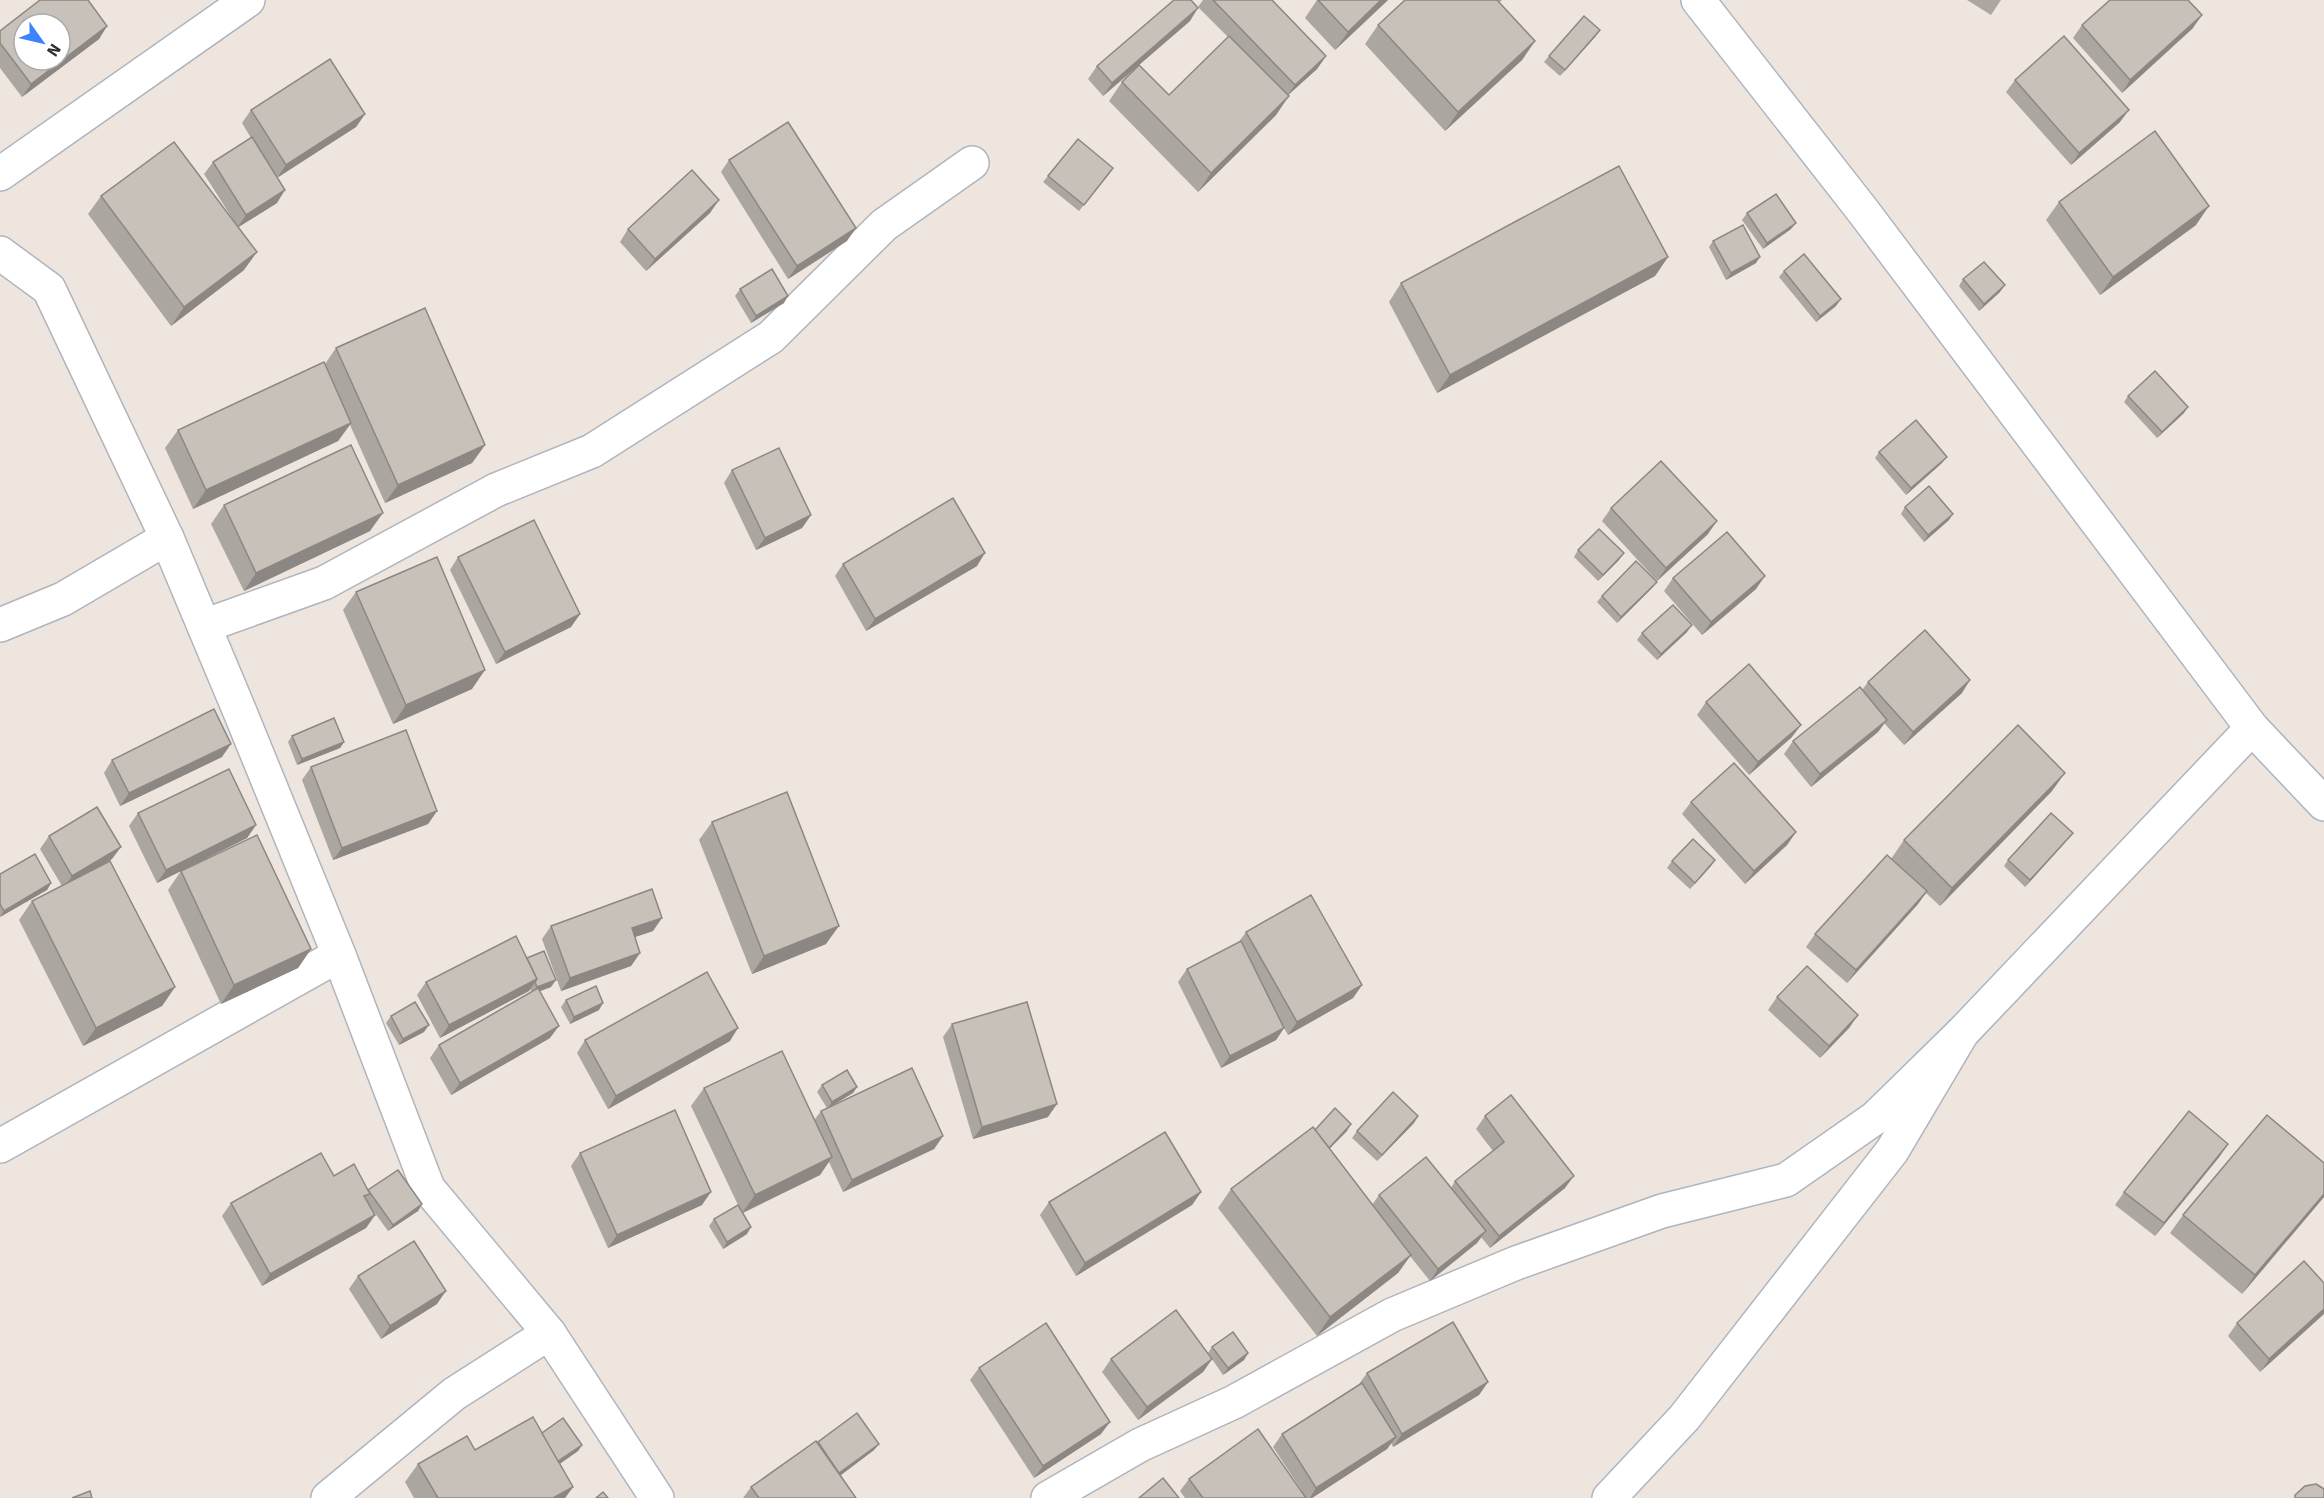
<svg xmlns="http://www.w3.org/2000/svg" width="2324" height="1498" viewBox="0 0 2324 1498" font-family="Signika,sans-serif">
  <rect width="100%" height="100%" fill="#efe5df"/>
  <g fill="none" stroke-linecap="round" stroke-linejoin="round">
    <defs>
      <g id="minor">
        <polyline points="1698,0 1863,211 2252,728 2324,804"/>
        <polyline points="0,174 248,0"/>
        <polyline points="0,253 49,289 167,538 240,712 339,955 428,1188 549,1333 657,1498"/>
        <polyline points="0,625 63,599 167,538"/>
        <polyline points="204,626 324,583 496,490 592,451 771,337 884,225 972,163"/>
        <polyline points="0,1146 339,955"/>
        <polyline points="328,1498 454,1394 549,1333"/>
        <polyline points="1048,1498 1140,1445 1234,1402 1392,1315 1516,1263 1662,1211 1786,1180 1875,1118 1962,1033"/>
        <polyline points="1609,1498 1684,1418 1892,1151 1962,1033 2252,728"/>
      </g>
    </defs>
    <use href="#minor" stroke="#afb5bd" stroke-width="36"/>
    <use href="#minor" stroke="#fff" stroke-width="33"/>
  </g>
  <g fill="#aca6a0">
    <polygon points="1203,0 1272,0 1326,56 1317,69 1288,95 1276,115 1198,192 1109,101 1122,82 1169,95 1228,37 1198,7"/>
    <polygon points="1317,0 1388,0 1335,50 1305,18"/>
    <polygon points="1405,0 1502,0 1499,3 1535,41 1522,60 1445,131 1365,44 1378,25"/>
    <polygon points="1967,0 2001,0 1991,15"/>
    <polygon points="1190,21 1103,96 1088,79 1097,66"/>
    <polygon points="2082,25 2193,28 2122,93 2073,38"/>
    <polygon points="107,26 99,39 22,97 0,68 0,31"/>
    <polygon points="1600,30 1595,37 1560,76 1544,62 1549,56"/>
    <polygon points="2015,80 2120,122 2071,165 2006,92"/>
    <polygon points="251,110 365,114 356,127 277,177 277,203 238,227 244,270 171,326 88,214 101,196 232,218 204,174 213,162 251,138 242,123"/>
    <polygon points="729,160 847,241 788,279 721,172"/>
    <polygon points="1109,174 1079,211 1043,182 1048,176"/>
    <polygon points="2059,202 2196,225 2100,295 2046,220"/>
    <polygon points="710,213 646,271 620,242 628,229"/>
    <polygon points="1747,213 1791,229 1763,249 1742,220"/>
    <polygon points="1713,241 1756,263 1726,280 1709,247"/>
    <polygon points="1668,257 1655,276 1437,393 1389,302 1401,283"/>
    <polygon points="1784,271 1836,306 1816,322 1779,277"/>
    <polygon points="1963,279 2000,292 1979,311 1959,286"/>
    <polygon points="740,289 784,303 751,323 735,296"/>
    <polygon points="336,348 485,445 472,463 385,503 350,425 338,441 193,509 165,448 178,430 325,364"/>
    <polygon points="2128,396 2184,413 2157,438 2124,402"/>
    <polygon points="1879,452 1942,463 1906,495 1875,458"/>
    <polygon points="732,470 811,515 802,528 756,550 724,483"/>
    <polygon points="224,505 370,531 244,591 211,524"/>
    <polygon points="1905,507 1949,520 1924,542 1901,514"/>
    <polygon points="1611,508 1708,534 1657,581 1602,521"/>
    <polygon points="1578,550 1619,560 1598,581 1574,557"/>
    <polygon points="458,557 580,614 571,627 496,664 450,570"/>
    <polygon points="843,564 977,566 866,631 835,576"/>
    <polygon points="1673,578 1756,589 1702,635 1664,591"/>
    <polygon points="1657,582 1652,588 1617,623 1597,602 1602,596"/>
    <polygon points="356,592 472,689 393,724 343,610"/>
    <polygon points="1687,632 1657,660 1637,640 1642,633"/>
    <polygon points="1868,682 1962,693 1904,745 1884,723 1878,732 1811,787 1784,754 1793,741 1862,690"/>
    <polygon points="1706,702 1792,737 1749,775 1697,715"/>
    <polygon points="292,736 344,742 340,748 297,765 288,742"/>
    <polygon points="222,757 120,806 104,773 112,760"/>
    <polygon points="311,767 437,811 428,824 333,860 302,780"/>
    <polygon points="2052,791 1940,906 1926,893 1918,904 1847,983 1806,947 1815,934 1891,859 1904,840"/>
    <polygon points="1691,802 1796,832 1787,845 1745,884 1682,814"/>
    <polygon points="138,813 256,825 247,838 157,883 129,826"/>
    <polygon points="712,822 826,944 752,974 699,840"/>
    <polygon points="2073,833 2068,839 2025,887 2004,866 2008,860"/>
    <polygon points="49,836 112,859 103,865 175,987 162,1006 83,1046 19,920 32,901 62,886 40,849"/>
    <polygon points="1672,861 1711,866 1690,889 1667,868"/>
    <polygon points="181,871 311,949 298,968 221,1004 168,890"/>
    <polygon points="0,874 51,883 47,890 0,917"/>
    <polygon points="551,926 653,931 635,937 640,953 631,966 561,991 542,939"/>
    <polygon points="1246,932 1362,985 1353,998 1288,1035 1284,1028 1276,1040 1221,1068 1178,982 1187,969 1238,943"/>
    <polygon points="527,958 551,987 540,991 550,1038 451,1095 430,1058 439,1045 532,992 530,989 529,991 440,1038 417,995 426,982"/>
    <polygon points="1777,997 1858,1015 1849,1028 1820,1058 1768,1010"/>
    <polygon points="566,1000 599,1010 570,1024 561,1007"/>
    <polygon points="391,1016 424,1032 399,1045 386,1023"/>
    <polygon points="952,1024 1048,1117 973,1139 943,1037"/>
    <polygon points="585,1040 730,1041 608,1109 577,1053"/>
    <polygon points="822,1085 857,1087 853,1093 833,1105 943,1136 934,1149 843,1192 829,1162 820,1175 743,1213 747,1234 723,1249 709,1226 714,1219 738,1205 691,1106 704,1088 815,1119 821,1111 827,1108 817,1092"/>
    <polygon points="1418,1116 1414,1123 1377,1161 1352,1138 1357,1131"/>
    <polygon points="1485,1116 1565,1188 1490,1248 1481,1237 1477,1243 1430,1281 1410,1256 1398,1273 1317,1336 1218,1208 1231,1189 1315,1130 1347,1131 1329,1149 1372,1205 1379,1195 1451,1188 1455,1181 1493,1151 1476,1129"/>
    <polygon points="580,1153 702,1205 608,1248 571,1166"/>
    <polygon points="2220,1156 2155,1236 2115,1205 2124,1192"/>
    <polygon points="334,1176 368,1190 422,1204 418,1211 388,1231 369,1205 375,1215 366,1228 262,1286 222,1216 231,1203"/>
    <polygon points="1201,1192 1192,1205 1076,1276 1040,1215 1049,1202"/>
    <polygon points="2324,1197 2242,1294 2170,1233 2183,1215"/>
    <polygon points="358,1276 437,1304 381,1339 349,1289"/>
    <polygon points="2324,1283 2260,1372 2228,1336 2237,1323"/>
    <polygon points="1212,1347 1248,1353 1244,1360 1223,1375 1212,1359 1203,1372 1138,1420 1102,1372 1111,1359 1208,1353"/>
    <polygon points="979,1368 1101,1434 1034,1478 970,1380"/>
    <polygon points="1367,1373 1488,1382 1479,1395 1393,1447 1391,1443 1387,1449 1312,1498 1185,1498 1180,1491 1189,1479 1302,1491 1273,1447 1282,1434 1359,1384"/>
    <polygon points="542,1433 582,1445 578,1451 560,1464 573,1487 565,1498 414,1498 405,1482 418,1464"/>
    <polygon points="818,1442 879,1444 874,1450 841,1475 856,1498 743,1498 751,1487"/>
  </g>
  <g fill="#8c8782">
    <polygon points="1381,0 1388,0 1335,50 1348,32"/>
    <polygon points="1198,8 1190,21 1103,96 1112,83"/>
    <polygon points="2202,15 2193,28 2122,93 2130,80"/>
    <polygon points="107,26 99,39 22,97 31,84"/>
    <polygon points="1600,30 1595,37 1560,76 1565,70"/>
    <polygon points="1535,41 1522,60 1445,131 1458,112"/>
    <polygon points="1326,56 1317,69 1286,97 1295,85"/>
    <polygon points="1289,96 1276,115 1198,192 1211,173"/>
    <polygon points="2129,110 2120,122 2071,165 2079,153"/>
    <polygon points="365,114 356,127 277,178 286,165"/>
    <polygon points="285,190 277,203 237,228 246,215"/>
    <polygon points="719,200 710,213 646,271 655,259"/>
    <polygon points="2209,206 2196,225 2100,295 2113,277"/>
    <polygon points="1796,223 1791,229 1763,249 1767,243"/>
    <polygon points="856,228 847,241 788,279 797,266"/>
    <polygon points="257,252 244,270 171,326 184,307"/>
    <polygon points="1668,257 1655,276 1437,393 1450,375"/>
    <polygon points="1760,257 1756,263 1726,280 1731,273"/>
    <polygon points="2005,285 2000,292 1979,311 1984,304"/>
    <polygon points="788,296 784,303 751,323 756,316"/>
    <polygon points="1841,299 1836,306 1816,322 1820,316"/>
    <polygon points="2188,407 2184,413 2157,438 2162,432"/>
    <polygon points="351,423 338,441 193,509 206,490"/>
    <polygon points="485,445 472,463 385,503 398,485"/>
    <polygon points="1947,457 1942,463 1906,495 1911,488"/>
    <polygon points="383,513 370,531 244,591 256,573"/>
    <polygon points="1953,514 1949,520 1924,542 1928,535"/>
    <polygon points="811,515 802,528 756,550 765,538"/>
    <polygon points="1717,521 1708,534 1657,581 1666,568"/>
    <polygon points="985,553 977,566 866,631 875,619"/>
    <polygon points="1624,553 1619,560 1598,581 1603,575"/>
    <polygon points="1765,576 1756,589 1702,635 1711,622"/>
    <polygon points="1657,582 1652,588 1617,623 1621,617"/>
    <polygon points="580,614 571,627 496,664 505,652"/>
    <polygon points="1692,625 1687,632 1657,660 1661,654"/>
    <polygon points="485,670 472,689 393,724 406,705"/>
    <polygon points="1970,680 1962,693 1904,745 1913,732"/>
    <polygon points="1887,720 1878,732 1811,787 1820,774"/>
    <polygon points="1801,725 1792,737 1749,775 1758,762"/>
    <polygon points="344,742 340,748 297,765 302,759"/>
    <polygon points="231,744 222,757 120,806 129,793"/>
    <polygon points="2065,773 2052,791 1940,906 1952,888"/>
    <polygon points="437,811 428,824 333,860 342,848"/>
    <polygon points="256,825 247,838 157,883 166,870"/>
    <polygon points="1796,832 1787,845 1745,884 1754,871"/>
    <polygon points="2073,833 2068,839 2025,887 2030,880"/>
    <polygon points="121,847 112,859 63,889 72,876"/>
    <polygon points="1715,860 1711,866 1690,889 1695,883"/>
    <polygon points="51,883 47,890 0,917 4,911"/>
    <polygon points="1927,891 1918,904 1847,983 1856,970"/>
    <polygon points="662,918 653,931 623,941 632,928"/>
    <polygon points="839,926 826,944 752,974 764,956"/>
    <polygon points="311,949 298,968 221,1004 234,985"/>
    <polygon points="640,953 631,966 561,991 570,978"/>
    <polygon points="537,979 529,991 440,1038 449,1025"/>
    <polygon points="556,980 551,987 532,994 537,987"/>
    <polygon points="1362,985 1353,998 1288,1035 1297,1022"/>
    <polygon points="175,987 162,1006 83,1046 96,1028"/>
    <polygon points="603,1003 599,1010 570,1024 574,1017"/>
    <polygon points="1858,1015 1849,1028 1820,1058 1829,1046"/>
    <polygon points="429,1025 424,1032 399,1045 403,1039"/>
    <polygon points="559,1026 550,1038 451,1095 460,1083"/>
    <polygon points="738,1028 730,1041 608,1109 616,1096"/>
    <polygon points="1284,1028 1276,1040 1221,1068 1230,1056"/>
    <polygon points="857,1087 853,1093 828,1108 832,1102"/>
    <polygon points="1057,1104 1048,1117 973,1139 982,1127"/>
    <polygon points="1418,1116 1414,1123 1377,1161 1382,1155"/>
    <polygon points="1351,1124 1347,1131 1322,1156 1327,1149"/>
    <polygon points="943,1136 934,1149 843,1192 852,1180"/>
    <polygon points="2228,1144 2220,1156 2155,1236 2164,1223"/>
    <polygon points="832,1157 820,1175 742,1213 755,1195"/>
    <polygon points="1574,1176 1565,1188 1490,1248 1499,1236"/>
    <polygon points="711,1192 702,1205 608,1248 617,1235"/>
    <polygon points="1201,1192 1192,1205 1076,1276 1085,1263"/>
    <polygon points="2324,1194 2324,1197 2242,1294 2255,1275"/>
    <polygon points="422,1204 418,1211 388,1231 393,1225"/>
    <polygon points="375,1215 366,1228 262,1286 270,1274"/>
    <polygon points="751,1227 747,1234 723,1249 727,1242"/>
    <polygon points="1486,1231 1477,1243 1430,1281 1438,1269"/>
    <polygon points="1411,1255 1398,1273 1317,1336 1330,1317"/>
    <polygon points="446,1291 437,1304 381,1339 390,1326"/>
    <polygon points="2324,1309 2324,1314 2260,1372 2269,1359"/>
    <polygon points="1248,1353 1244,1360 1223,1375 1228,1368"/>
    <polygon points="1212,1359 1203,1372 1138,1420 1147,1407"/>
    <polygon points="1488,1382 1479,1395 1393,1447 1402,1434"/>
    <polygon points="1110,1422 1101,1434 1034,1478 1043,1466"/>
    <polygon points="1396,1437 1387,1449 1312,1498 1310,1498 1316,1488"/>
    <polygon points="879,1444 874,1450 829,1484 834,1477"/>
    <polygon points="582,1445 578,1451 553,1468 558,1462"/>
    <polygon points="573,1487 565,1498 553,1498"/>
  </g>
  <g fill="#c8c1ba" stroke="#8c8782" stroke-width="1.5" fill-rule="evenodd">
    <path d="M40,0h48l19,26 -76,58 -31,-41v-12zM24,24h36v36h-36z"/>
    <polygon points="1174,0 1191,0 1198,8 1112,83 1097,66"/>
    <polygon points="1213,0 1272,0 1326,56 1295,85"/>
    <polygon points="1318,0 1381,0 1348,32"/>
    <polygon points="1405,0 1497,0 1535,41 1458,112 1378,25"/>
    <polygon points="2110,0 2188,0 2202,15 2130,80 2082,25"/>
    <polygon points="1584,16 1600,30 1565,70 1549,56"/>
    <polygon points="1229,36 1289,96 1211,173 1122,82 1139,65 1169,95"/>
    <polygon points="2064,36 2129,110 2079,153 2015,80"/>
    <polygon points="330,59 365,114 286,165 251,110"/>
    <polygon points="788,122 856,228 797,266 729,160"/>
    <polygon points="2155,131 2209,206 2113,277 2059,202"/>
    <polygon points="252,137 285,190 246,215 213,162"/>
    <polygon points="1078,139 1113,168 1084,205 1048,176"/>
    <polygon points="174,142 257,252 184,307 101,196"/>
    <polygon points="1619,166 1668,257 1450,375 1401,283"/>
    <polygon points="692,170 719,200 655,259 628,229"/>
    <polygon points="1776,194 1796,223 1767,243 1747,213"/>
    <polygon points="1743,225 1760,257 1731,273 1713,241"/>
    <polygon points="1804,254 1841,299 1820,316 1784,271"/>
    <polygon points="1984,262 2005,285 1984,304 1963,279"/>
    <polygon points="772,269 788,296 756,316 740,289"/>
    <polygon points="425,308 485,445 398,485 336,348"/>
    <polygon points="324,362 351,423 206,490 178,430"/>
    <polygon points="2155,371 2188,407 2162,432 2128,396"/>
    <polygon points="1916,420 1947,457 1911,488 1879,452"/>
    <polygon points="351,445 383,513 256,573 224,505"/>
    <polygon points="779,448 811,515 765,538 732,470"/>
    <polygon points="1661,461 1717,521 1666,568 1611,508"/>
    <polygon points="1929,486 1953,514 1928,535 1905,507"/>
    <polygon points="953,498 985,553 875,619 843,564"/>
    <polygon points="534,520 580,614 505,652 458,557"/>
    <polygon points="1599,529 1624,553 1603,575 1578,550"/>
    <polygon points="1727,532 1765,576 1711,622 1673,578"/>
    <polygon points="437,557 485,670 406,705 356,592"/>
    <polygon points="1636,561 1657,582 1621,617 1602,596"/>
    <polygon points="1673,605 1692,625 1661,654 1642,633"/>
    <polygon points="1925,630 1970,680 1913,732 1868,682"/>
    <polygon points="1749,664 1801,725 1758,762 1706,702"/>
    <polygon points="1860,687 1887,720 1820,774 1793,741"/>
    <polygon points="214,709 231,744 129,793 112,760"/>
    <polygon points="334,718 344,742 302,759 292,736"/>
    <polygon points="2018,725 2065,773 1952,888 1904,840"/>
    <polygon points="406,730 437,811 342,848 311,767"/>
    <polygon points="1734,763 1796,832 1754,871 1691,802"/>
    <polygon points="229,769 256,825 166,870 138,813"/>
    <polygon points="787,792 839,926 764,956 712,822"/>
    <polygon points="97,807 121,847 72,876 49,836"/>
    <polygon points="2051,813 2073,833 2030,880 2008,860"/>
    <polygon points="257,835 311,949 234,985 181,871"/>
    <polygon points="1693,839 1715,860 1695,883 1672,861"/>
    <polygon points="35,854 51,883 4,911 0,904 0,874"/>
    <polygon points="1887,855 1927,891 1856,970 1815,934"/>
    <polygon points="110,861 175,987 96,1028 32,901"/>
    <polygon points="652,889 662,918 632,928 640,953 570,978 551,926"/>
    <polygon points="1311,895 1362,985 1297,1022 1246,932"/>
    <polygon points="516,936 537,979 449,1025 426,982"/>
    <polygon points="1241,941 1284,1028 1230,1056 1187,969"/>
    <polygon points="544,951 556,980 537,987 535,982 537,979 527,958"/>
    <polygon points="1807,966 1858,1015 1829,1046 1777,997"/>
    <polygon points="707,972 738,1028 616,1096 585,1040"/>
    <polygon points="596,986 603,1003 574,1017 566,1000"/>
    <polygon points="538,988 559,1026 460,1083 439,1045"/>
    <polygon points="415,1002 429,1025 403,1039 391,1016"/>
    <polygon points="1027,1002 1057,1104 982,1127 952,1024"/>
    <polygon points="782,1051 832,1157 755,1195 704,1088"/>
    <polygon points="912,1068 943,1136 852,1180 821,1111"/>
    <polygon points="847,1070 857,1087 832,1102 822,1085"/>
    <polygon points="1393,1092 1418,1116 1382,1155 1357,1131"/>
    <polygon points="1511,1095 1574,1176 1499,1236 1455,1181 1504,1142 1485,1116"/>
    <polygon points="1335,1108 1351,1124 1329,1148 1315,1130"/>
    <polygon points="675,1110 711,1192 617,1235 580,1153"/>
    <polygon points="2189,1111 2228,1144 2164,1223 2124,1192"/>
    <polygon points="2267,1115 2324,1163 2324,1194 2255,1275 2183,1215"/>
    <polygon points="1313,1127 1411,1255 1330,1317 1231,1189"/>
    <polygon points="1165,1132 1201,1192 1085,1263 1049,1202"/>
    <polygon points="321,1153 334,1176 354,1164 370,1194 364,1196 375,1215 270,1274 231,1203"/>
    <polygon points="1426,1157 1486,1231 1438,1269 1379,1195"/>
    <polygon points="398,1170 422,1204 393,1225 368,1190"/>
    <polygon points="738,1205 751,1227 727,1242 714,1219"/>
    <polygon points="414,1241 446,1291 390,1326 358,1276"/>
    <polygon points="2304,1261 2324,1283 2324,1309 2269,1359 2237,1323"/>
    <polygon points="1176,1310 1212,1359 1147,1407 1111,1359"/>
    <polygon points="1453,1322 1488,1382 1402,1434 1367,1373"/>
    <polygon points="1046,1323 1110,1422 1043,1466 979,1368"/>
    <polygon points="1233,1332 1248,1353 1228,1368 1212,1347"/>
    <polygon points="1362,1383 1396,1437 1316,1488 1282,1434"/>
    <polygon points="857,1413 879,1444 839,1473 818,1442"/>
    <polygon points="533,1417 573,1487 553,1498 438,1498 418,1464 467,1436 475,1450"/>
    <polygon points="563,1418 582,1445 558,1461 542,1433"/>
    <polygon points="1258,1429 1306,1498 1203,1498 1189,1479"/>
    <polygon points="816,1441 856,1498 759,1498 751,1487"/>
    <polygon points="1163,1478 1179,1498 1139,1498"/>
    <polygon points="2316,1484 2324,1489 2324,1498 2295,1498 2295,1495 2305,1486"/>
    <polygon points="90,1491 92,1498 72,1498"/>
    <polygon points="603,1492 608,1498 596,1498"/>
  </g>
  <g transform="translate(42 42) rotate(124)"><circle r="28" fill="#ffffff" stroke="#ababab" stroke-width="1.5"/>
  <path d="M0-4.5L10 22L0 15L-10 22Z" fill="#3c84ff"/>
  <text y="-9" font-size="16" font-weight="bold" text-anchor="middle" fill="#2d2d2d">N</text>
  </g>
</svg>
